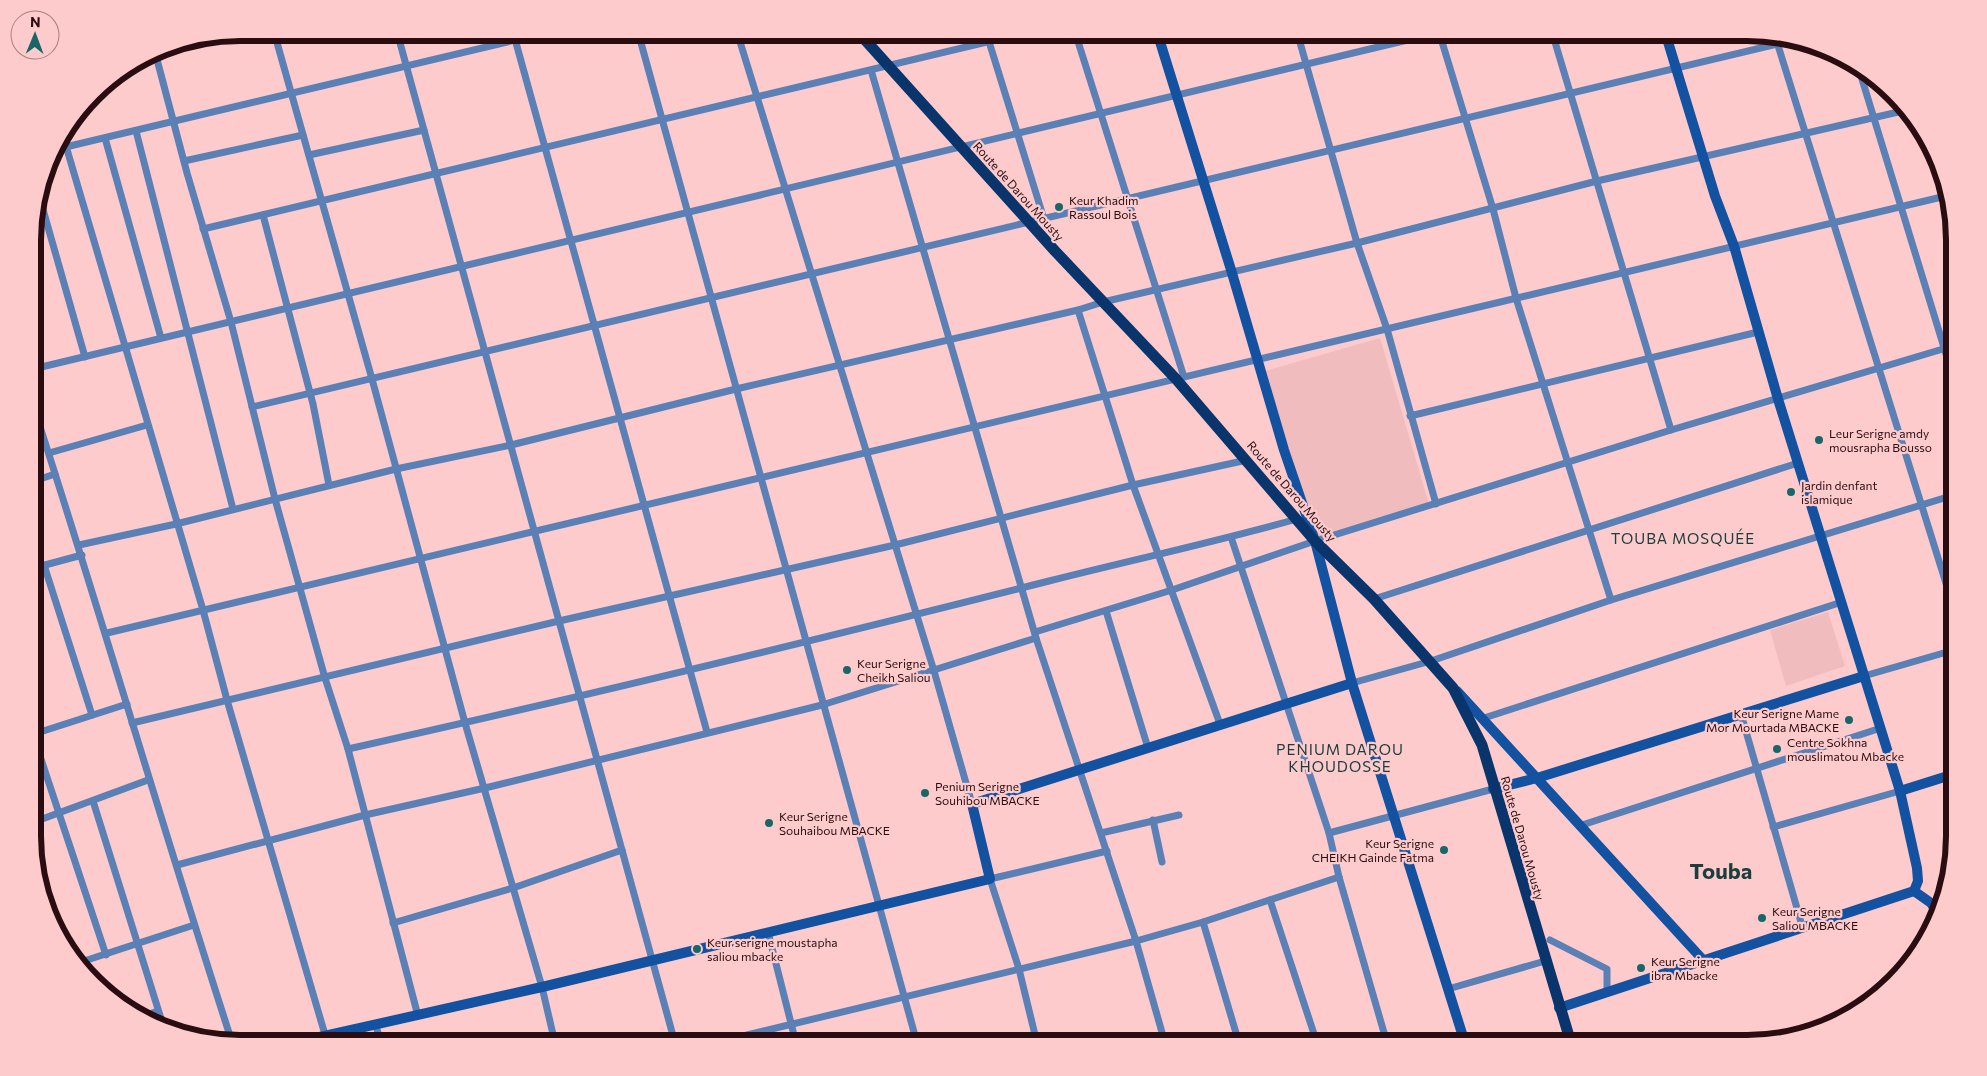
<svg xmlns="http://www.w3.org/2000/svg" width="1987" height="1076" viewBox="0 0 1987 1076" font-family="Commissioner,sans-serif">
  <rect width="100%" height="100%" fill="#fdcbcc"/>
  <g fill="#f1bcbd">
    <polygon points="1380,338 1429,504 1314,538 1265,371"/>
    <polygon points="1828,612 1845,666 1786,686 1770,630"/>
  </g>
  <g fill="none" stroke-linecap="round" stroke-linejoin="round">
    <g stroke="#5a80b6" stroke-width="7">
      <polyline points="274,32 372,379 465,723 542,987 555,1043"/>
      <polyline points="397,32 675,1043"/>
      <polyline points="513,32 707,732"/>
      <polyline points="638,32 917,1043"/>
      <polyline points="737,32 934,671 972,804"/>
      <polyline points="986,32 1044,219"/>
      <polyline points="1075,32 1184,377"/>
      <polyline points="1297,32 1357,243 1387,329 1436,504"/>
      <polyline points="1439,32 1493,209 1516,298 1611,600"/>
      <polyline points="1552,32 1671,430"/>
      <polyline points="1776,39 1954,609"/>
      <polyline points="155,52 187,173 231,322 275,499 325,678 348,749 418,1016"/>
      <polyline points="1858,66 1953,377"/>
      <polyline points="871,70 1036,638 1136,941 1165,1043"/>
      <polyline points="136,131 233,509"/>
      <polyline points="63,136 203,610 227,700 326,1038"/>
      <polyline points="105,138 161,338"/>
      <polyline points="53,150 549,32"/>
      <polyline points="309,155 424,130"/>
      <polyline points="184,161 303,135"/>
      <polyline points="40,199 85,357"/>
      <polyline points="263,215 313,404 329,485"/>
      <polyline points="203,229 1029,32"/>
      <polyline points="1078,310 1133,485 1220,724"/>
      <polyline points="33,369 1441,32"/>
      <path d="M33,405c69,212 130,425 199,637"/>
      <polyline points="252,407 1786,42"/>
      <polyline points="1410,416 1758,332"/>
      <polyline points="49,453 147,425"/>
      <polyline points="34,481 55,474"/>
      <polyline points="1231,537 1329,833 1339,877 1387,1043"/>
      <polyline points="79,545 176,524 396,469 511,445 736,389 1078,310 1103,302 1357,243 1597,181 1907,110"/>
      <polyline points="44,565 92,715"/>
      <polyline points="34,568 82,555"/>
      <polyline points="1374,599 1798,463"/>
      <polyline points="1106,611 1148,748"/>
      <polyline points="1035,632 1172,590 1315,541 1671,430 1953,346"/>
      <polyline points="107,633 1946,196"/>
      <polyline points="1864,676 1954,650"/>
      <polyline points="1352,683 1431,661 1611,600 1954,495"/>
      <polyline points="1741,714 1803,929"/>
      <polyline points="1484,718 1842,602"/>
      <polyline points="132,723 559,621 895,545 1133,485 1247,460"/>
      <polyline points="34,734 127,704"/>
      <polyline points="34,738 106,955"/>
      <path d="M348,749c234,-52 468,-109 701,-168 83,-21 166,-39 248,-62"/>
      <polyline points="93,801 163,1025"/>
      <polyline points="1153,820 1162,862"/>
      <polyline points="34,822 148,780"/>
      <polyline points="1579,826 1881,728"/>
      <polyline points="1773,827 1900,791"/>
      <polyline points="1101,833 1179,815"/>
      <polyline points="1329,833 1493,789"/>
      <polyline points="177,865 365,815 485,788 822,705 1036,638"/>
      <polyline points="1270,900 1317,1043"/>
      <polyline points="1203,922 1239,1043"/>
      <polyline points="393,923 513,888 622,850"/>
      <polyline points="768,932 796,1043"/>
      <polyline points="1550,940 1607,969 1607,993"/>
      <polyline points="78,963 194,925"/>
      <polyline points="1448,989 1545,961"/>
      <polyline points="140,1017 158,1011"/>
      <polyline points="376,1026 381,1043"/>
      <polyline points="714,1043 1136,941 1203,922 1339,877"/>
      <polyline points="1037,1043 1019,969 990,879 1107,851"/>
      <polyline points="1432,1043 1462,1034"/>
    </g>
    <g stroke="#1351a1" stroke-width="10">
      <polyline points="1157,32 1232,273 1284,450 1315,541 1352,683 1465,1043"/>
      <polyline points="1665,32 1715,196 1734,246 1778,399 1900,791 1917,868 1918,881 1914,891 1931,903 1937,912"/>
      <polyline points="1457,691 1704,961"/>
      <polyline points="1493,789 1537,778 1864,676"/>
      <polyline points="1900,791 1954,774"/>
      <polyline points="1559,1008 1914,891"/>
      <polyline points="293,1043 542,987 990,879 972,804 1352,683"/>
    </g>
    <polyline stroke="#09356c" stroke-width="11" points="858,32 1055,251 1176,379 1315,541 1374,599 1453,688 1482,745 1571,1043"/>
  </g>
  <g fill="#186668" stroke="#fdcbcc" stroke-width="2">
    <circle cx="1059" cy="207" r="5"/>
    <circle cx="1819" cy="440" r="5"/>
    <circle cx="1791" cy="492" r="5"/>
    <circle cx="847" cy="670" r="5"/>
    <circle cx="1849" cy="720" r="5"/>
    <circle cx="1777" cy="749" r="5"/>
    <circle cx="925" cy="793" r="5"/>
    <circle cx="769" cy="823" r="5"/>
    <circle cx="1444" cy="850" r="5"/>
    <circle cx="1762" cy="918" r="5"/>
    <circle cx="697" cy="949" r="5"/>
    <circle cx="1641" cy="968" r="5"/>
  </g>
  <g text-anchor="middle" dominant-baseline="central" stroke-width="4.5" stroke-linejoin="round" paint-order="stroke">
    <g font-size="12" fill="#290d10" stroke="#fdcbcc">
      <text transform="translate(1019 191) rotate(48)">Route de Darou Mousty</text>
      <text transform="translate(1292 491) rotate(49)">Route de Darou Mousty</text>
      <text transform="translate(1523 838) rotate(74)">Route de Darou Mousty</text>
    </g>
    <g font-size="12" fill="#290d10" stroke="#fdcbcc" text-anchor="start">
      <text x="1069" y="200">Keur Khadim<tspan x="1069" dy="14">Rassoul Bois</tspan></text>
      <text x="1829" y="433">Leur Serigne amdy<tspan x="1829" dy="14">mousrapha Bousso</tspan></text>
      <text x="1801" y="485">Jardin denfant<tspan x="1801" dy="14">islamique</tspan></text>
      <text x="857" y="663">Keur Serigne<tspan x="857" dy="14">Cheikh Saliou</tspan></text>
      <text x="1839" y="713" text-anchor="end">Keur Serigne Mame<tspan x="1839" dy="14">Mor Mourtada MBACKE</tspan></text>
      <text x="1787" y="742">Centre Sokhna<tspan x="1787" dy="14">mouslimatou Mbacke</tspan></text>
      <text x="935" y="786">Penium Serigne<tspan x="935" dy="14">Souhibou MBACKE</tspan></text>
      <text x="779" y="816">Keur Serigne<tspan x="779" dy="14">Souhaibou MBACKE</tspan></text>
      <text x="1434" y="843" text-anchor="end">Keur Serigne<tspan x="1434" dy="14">CHEIKH Gainde Fatma</tspan></text>
      <text x="1772" y="911">Keur Serigne<tspan x="1772" dy="14">Saliou MBACKE</tspan></text>
      <text x="707" y="942">Keur serigne moustapha<tspan x="707" dy="14">saliou mbacke</tspan></text>
      <text x="1651" y="961">Keur Serigne<tspan x="1651" dy="14">ibra Mbacke</tspan></text>
    </g>
    <g font-size="15" letter-spacing="1" fill="#1a3d3d" stroke="#fdcbcc">
      <text x="1683" y="538">TOUBA MOSQUÉE</text>
      <text x="1340" y="749">PENIUM DAROU<tspan x="1340" dy="17">KHOUDOSSE</tspan></text>
    </g>
    <g font-size="22" font-weight="bold" fill="#1a3d3d" stroke="#fdcbcc">
      <text x="1721" y="870">Touba</text>
    </g>
  </g>
  <path d="M0 0H1987V1076H0ZM240 41H1747A199 199 0 0 1 1946 240V836A199 199 0 0 1 1747 1035H240A199 199 0 0 1 41 836V240A199 199 0 0 1 240 41Z" fill="#fdcbcc" fill-rule="evenodd"/>
  <path fill="none" stroke="#290d10" stroke-width="6" d="M240 41H1747A199 199 0 0 1 1946 240V836A199 199 0 0 1 1747 1035H240A199 199 0 0 1 41 836V240A199 199 0 0 1 240 41Z"/>
  <g transform="translate(35 35) rotate(1)"><circle r="24" fill="#fdcbcc" stroke="#a87f81"/>
  <path d="M0-4L9 19L0 12L-9 19Z" fill="#186668"/>
  <text y="-8" font-size="14" font-weight="bold" text-anchor="middle" fill="#290d10">N</text>
  </g>
</svg>
